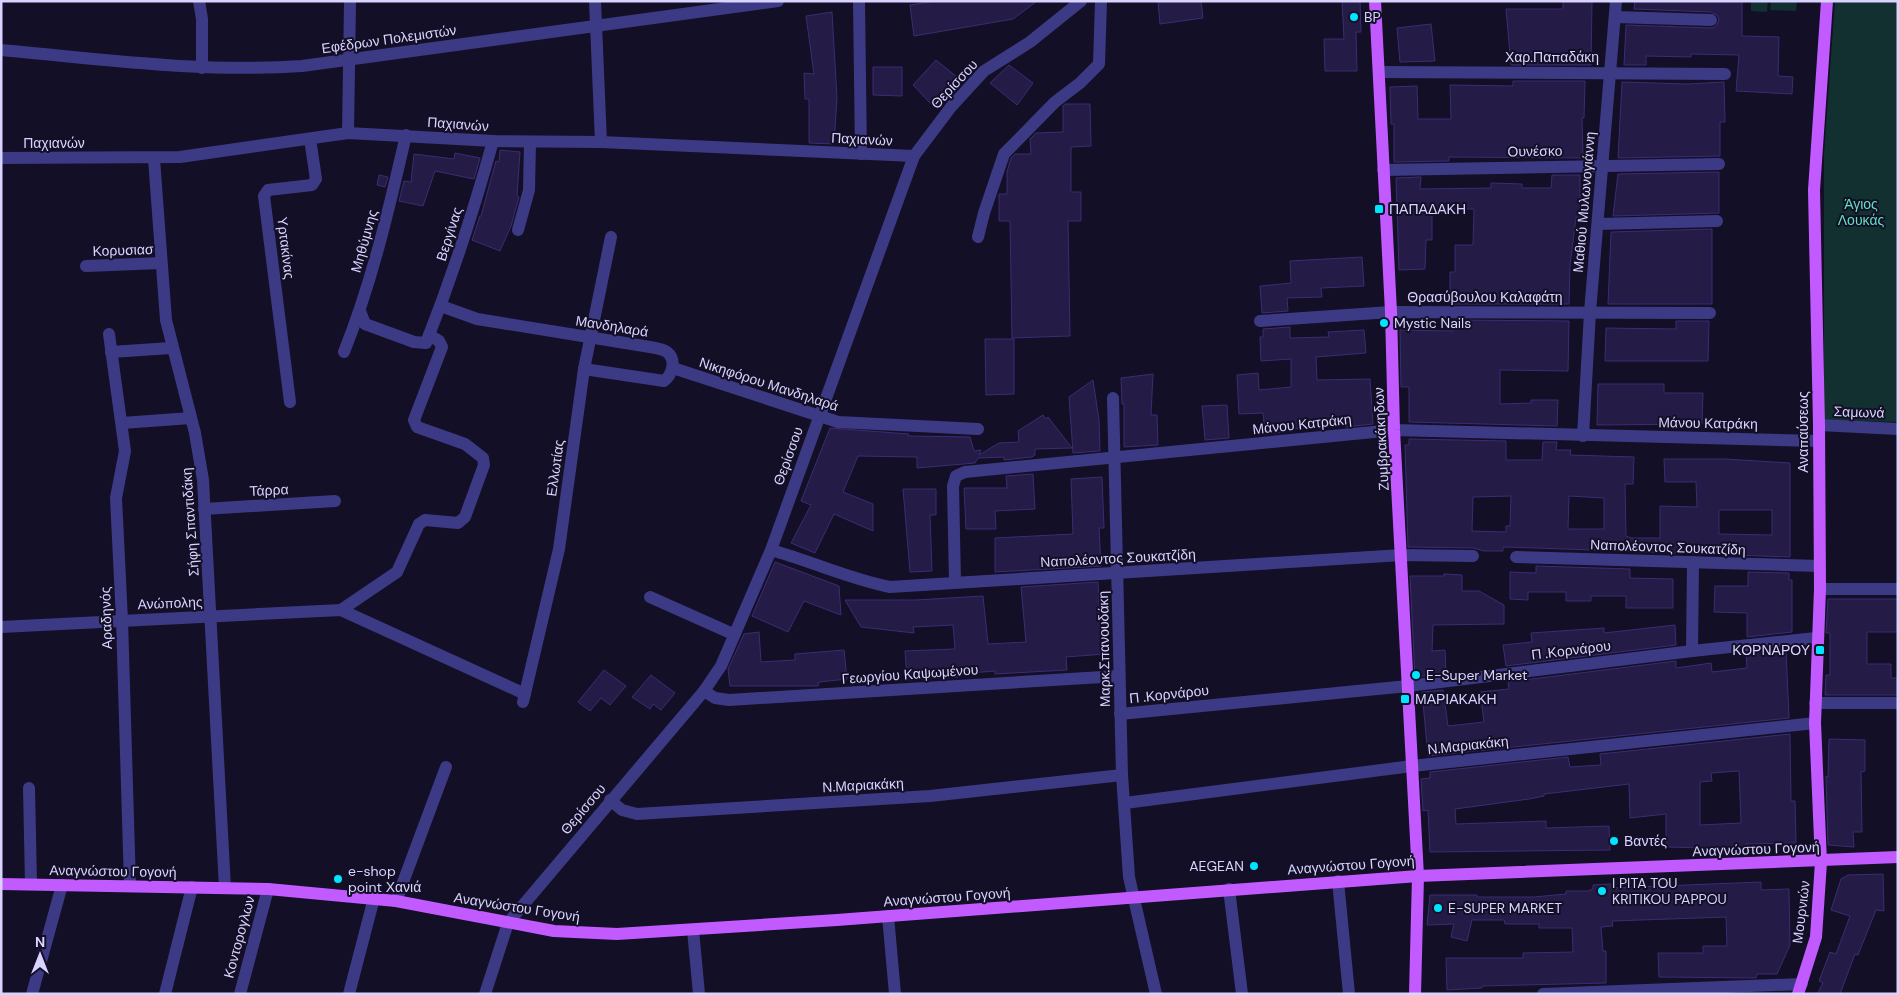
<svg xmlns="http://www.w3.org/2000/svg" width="1899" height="995" viewBox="0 0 1899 995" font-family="'DM Sans',sans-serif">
  <rect width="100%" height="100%" fill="#130f26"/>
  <g fill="#12302f">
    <polygon points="1751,1 1768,1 1767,12 1751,11"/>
    <polygon points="1771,1 1797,1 1796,11 1770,10"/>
    <polygon points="1835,1 1898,1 1898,422 1824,420 1824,154"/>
  </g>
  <g fill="#241b47" stroke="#3b2d73" fill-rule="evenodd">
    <polygon points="936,1 1037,1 1013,19 914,36 910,5"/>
    <polygon points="1158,1 1201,1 1203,18 1160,24"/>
    <polygon points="1342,1 1360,1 1361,32 1356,32 1357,71 1325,71 1324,39 1344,39"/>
    <polygon points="1563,1 1592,1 1591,65 1511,65 1506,9 1563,9"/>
    <polygon points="1635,1 1742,1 1742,36 1779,37 1778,76 1793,77 1792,94 1736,91 1739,55 1691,54 1691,57 1646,56 1646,65 1624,65 1626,25 1711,28 1715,27 1719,21 1718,16 1711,12 1634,9"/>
    <polygon points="832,12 837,98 834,144 809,143 809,99 805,99 804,73 814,74 806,16"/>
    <polygon points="1431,24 1435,61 1400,62 1397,28"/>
    <polygon points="936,60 957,77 931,104 913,85"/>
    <polygon points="1009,65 1033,83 1017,105 990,83"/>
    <polygon points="873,67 902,67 902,96 873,95"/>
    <polygon points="1513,81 1585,81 1584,118 1582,118 1583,158 1449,157 1449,161 1394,162 1394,124 1391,124 1390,87 1417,86 1418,119 1451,119 1450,85 1513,86"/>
    <polygon points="1622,82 1687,84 1724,82 1725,122 1720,122 1720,156 1618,158"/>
    <polygon points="1065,104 1090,104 1091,146 1071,147 1071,192 1081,192 1081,221 1068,221 1070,336 1012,338 1010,221 999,221 999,194 1007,194 1007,172 1011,158 1015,154 1031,154 1030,139 1036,133 1063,132 1063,106"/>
    <polygon points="500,150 520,152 517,196 519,197 511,226 500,251 472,240 480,216 481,216 496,161 499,162"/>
    <polygon points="455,153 480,158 474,179 435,171 423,206 399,201 404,181 411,182 414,154 454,159"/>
    <polygon points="1719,172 1719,213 1613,216 1618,174"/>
    <polygon points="379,175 388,177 385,187 377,185"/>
    <polygon points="1552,175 1580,175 1580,218 1576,218 1570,265 1569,304 1450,304 1450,272 1455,272 1455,245 1473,245 1474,209 1446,209 1446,213 1432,213 1432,240 1426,240 1425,269 1399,270 1396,178 1421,177 1420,189 1491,188 1491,183 1522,184 1522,188 1551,188"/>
    <polygon points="1712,229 1712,304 1608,304 1611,232"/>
    <polygon points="1362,257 1364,286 1321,288 1322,297 1287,298 1288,311 1262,313 1260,286 1291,283 1290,261"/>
    <polygon points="1453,320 1569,321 1568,371 1500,370 1500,404 1531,403 1531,400 1558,400 1557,426 1409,422 1409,387 1401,387 1400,330 1453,331"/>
    <polygon points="1676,321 1709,321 1708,361 1605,361 1606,328 1676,329"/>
    <polygon points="1290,327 1290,338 1329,337 1328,332 1364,330 1366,353 1316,357 1317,380 1370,379 1373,424 1346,427 1346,424 1323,425 1323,428 1286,429 1286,432 1265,434 1263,413 1239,414 1237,375 1258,373 1259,390 1291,387 1291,359 1261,361 1260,337 1263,337 1263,329"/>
    <polygon points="985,339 1014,339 1014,394 986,395"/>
    <polygon points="1153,374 1151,415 1157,415 1158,445 1124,447 1124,404 1122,404 1121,378"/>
    <polygon points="1093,380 1099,420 1100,451 1073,453 1069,397"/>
    <polygon points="1598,384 1664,384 1664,393 1703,393 1702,424 1597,425"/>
    <polygon points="1227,405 1229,438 1205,440 1202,406"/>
    <polygon points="1043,415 1046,419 1048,417 1072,448 1035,449 1035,455 1032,457 1004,460 1004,457 978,458 975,463 917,468 917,457 858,456 843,492 873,504 873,531 834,514 815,553 791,543 811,505 801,501 830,428 909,434 908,436 970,437 974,451 981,450 979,455 999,443 1019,442 1018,431"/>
    <path d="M1409,439l97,2v19h36l1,-18h14l-1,8h15l-1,5 64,2 -1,27h-8l1,52 5,2h29v-32l37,1 -1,-25h-31l-1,-23h61l65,4v94l-254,-9 -33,-1v4h-19l-11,-3 -65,-1 -3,-102h4zM1511,496l-1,30h-4v6l-34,-1 1,-34zM1569,496l35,2v31h-36zM1719,510h53v25l-53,-1z"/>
    <polygon points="1033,474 1035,509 995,511 996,529 966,529 964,488 1007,488 1006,476"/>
    <polygon points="1102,477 1104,528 1099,528 1101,566 995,572 995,538 1073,534 1071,479"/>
    <polygon points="903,489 936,489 936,515 930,515 932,571 910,572"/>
    <polygon points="775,562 839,586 841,615 804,601 788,632 752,616"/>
    <polygon points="1536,566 1630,569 1630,578 1673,579 1673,608 1626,608 1626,596 1591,596 1591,601 1566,601 1566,592 1528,592 1528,600 1510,599 1510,572 1536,573"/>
    <polygon points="1748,572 1789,573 1789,580 1792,580 1792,632 1747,637 1747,613 1714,612 1715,586 1748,586"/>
    <polygon points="1444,574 1462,575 1462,591 1479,591 1504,605 1504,624 1433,625 1432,651 1445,650 1446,673 1415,677 1410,576 1444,576"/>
    <polygon points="1098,582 1100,629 1104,629 1105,654 1066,657 1067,670 995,674 995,671 958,674 958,677 907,680 905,651 955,649 953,625 913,627 914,633 861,627 845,600 916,600 983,596 988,644 1026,642 1021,587"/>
    <polygon points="1828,599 1898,599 1898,632 1867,632 1867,664 1891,664 1891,678 1897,678 1897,695 1825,695 1826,675 1830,675 1830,633 1826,633"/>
    <polygon points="1675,625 1676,645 1506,666 1503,645 1532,642 1531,633 1604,628 1604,633"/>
    <polygon points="759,632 761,662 795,660 795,654 844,650 847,679 819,682 818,686 730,686 728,669 744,634"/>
    <polygon points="1786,649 1789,718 1428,756 1422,692 1443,690 1448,726 1484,722 1480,692 1509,689 1508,682 1676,661 1676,668 1711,663 1712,672 1747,668 1746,653"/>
    <polygon points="604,670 626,686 610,705 601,698 590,711 578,702"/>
    <polygon points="651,675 675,693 661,710 653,704 650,709 632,697"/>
    <path d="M1790,734l1,67h4l1,42 -50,1v5l-80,-2v-33l-36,4 -1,-34 -85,10v2l-15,3 -74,10 1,15 90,-3v7l63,-2 1,24 -180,2 -2,-42 -5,1 -2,-32 9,-1v-6l138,-15 2,10 31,-2 -1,-11zM1739,771l2,52 -41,2v-43l12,-1 -1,-8z"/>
    <polygon points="1829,739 1865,740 1865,771 1861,772 1862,832 1853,832 1854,847 1828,845 1826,776 1828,777"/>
    <polygon points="1883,874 1884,911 1876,910 1858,955 1855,954 1840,994 1817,994 1823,983 1819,981 1830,952 1836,954 1850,916 1831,910 1841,879 1848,875"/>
    <polygon points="1761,882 1761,890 1789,889 1790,945 1777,974 1757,974 1756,978 1659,977 1658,953 1703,953 1703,946 1727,946 1726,917 1612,921 1613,926 1601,927 1603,951 1606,951 1606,983 1482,986 1482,988 1447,990 1446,958 1523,958 1523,953 1573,952 1572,928 1539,928 1539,924 1505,924 1504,920 1472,920 1467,941 1451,937 1454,924 1427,925 1430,895 1477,895 1477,897 1534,897 1566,894 1566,891 1588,891 1593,889 1593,885 1611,884 1611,888"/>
  </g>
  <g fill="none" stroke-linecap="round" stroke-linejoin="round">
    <g stroke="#3d3a85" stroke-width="12">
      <polyline points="199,1 202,19 202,68"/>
      <polyline points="595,1 601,142"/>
      <polyline points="859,1 861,154"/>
      <polyline points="1615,17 1711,20"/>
      <path d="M1,50c100,9 201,23 301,16l476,-65"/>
      <polyline points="1379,72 1725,74"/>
      <polyline points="348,133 350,1"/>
      <polyline points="1,158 180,157 348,133 493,141 601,142 914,156"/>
      <polyline points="154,159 166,320 195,433 203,480 225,888"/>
      <polyline points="1383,170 1719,164"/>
      <polyline points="1598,224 1717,221"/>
      <polyline points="518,230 529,190 530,142"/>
      <polyline points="978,237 984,213 1004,154 1055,102 1080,83 1099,64 1101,1"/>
      <polyline points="86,266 161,263"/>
      <path d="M441,306l36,13 173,28c5,1 13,2 17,5 10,8 5,23 -3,29l-80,-12"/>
      <path d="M360,311l5,13 49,18 12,1c26,-66 48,-133 67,-202"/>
      <polyline points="1260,321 1391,312 1710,313"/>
      <polyline points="109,334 125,451 116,498 122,620 130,885"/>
      <polyline points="111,352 171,348"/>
      <path d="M344,352c28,-70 45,-143 62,-217"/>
      <polyline points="673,368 838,422 978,429"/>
      <polyline points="1113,398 1122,775 1129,877 1156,994"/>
      <polyline points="290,402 264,196 268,190 312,185 316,179 310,139"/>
      <polyline points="122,423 191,418"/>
      <polyline points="1819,425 1898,429"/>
      <polyline points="1583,436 1590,312 1616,1"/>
      <polyline points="204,509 335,501"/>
      <path d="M771,550c40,11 78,29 119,37l512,-32 71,1"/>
      <polyline points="1516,557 1819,566"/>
      <polyline points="955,582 953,486 956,476 965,472 1394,430 1818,441"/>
      <polyline points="1820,589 1898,589"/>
      <polyline points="650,597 733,634"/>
      <polyline points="341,610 397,572 419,524 425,520 458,523 465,517 484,465 483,458 465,444 417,427 414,420 442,347 439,341 429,335"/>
      <polyline points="1,627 341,610 525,694"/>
      <polyline points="1692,651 1693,562"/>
      <polyline points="704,691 715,698 729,700 1119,676"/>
      <polyline points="523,702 559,549 584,369 611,237"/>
      <polyline points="1815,703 1898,703"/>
      <polyline points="1120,714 1408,686 1692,651 1816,638"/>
      <polyline points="29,788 31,884"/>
      <polyline points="610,800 622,810 637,814 930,796 1122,775"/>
      <polyline points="1125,803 1412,766 1815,723"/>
      <polyline points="1338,881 1349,994"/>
      <polyline points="1229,889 1242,994"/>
      <polyline points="396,901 446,767"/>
      <polyline points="888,916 895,994"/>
      <polyline points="693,930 699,994"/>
      <polyline points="32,994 62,885"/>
      <polyline points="165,994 192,887"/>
      <polyline points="240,994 268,889"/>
      <polyline points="349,994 374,898"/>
      <polyline points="485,994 508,923 704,691 721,666 771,550 914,156 951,107 984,71 1030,42 1081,1"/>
      <polyline points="1543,994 1802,984"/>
    </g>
    <g stroke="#c25bff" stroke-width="12">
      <polyline points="1375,1 1391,312 1394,430 1418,876 1415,994"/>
      <polyline points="1,884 268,889 396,901 554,931 617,934 837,920 1418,876 1898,857"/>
      <polyline points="1798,994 1816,937 1821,862 1815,723 1820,589 1819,425 1814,190 1827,1"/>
    </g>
  </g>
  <g fill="#00e5ff" stroke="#130f26" stroke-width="2">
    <circle cx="1354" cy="17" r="5"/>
    <rect x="1374" y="204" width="10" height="10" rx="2.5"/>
    <circle cx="1384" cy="323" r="5"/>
    <rect x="1815" y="645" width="10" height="10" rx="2.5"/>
    <circle cx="1416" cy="675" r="5"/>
    <rect x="1400" y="694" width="10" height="10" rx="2.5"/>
    <circle cx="1614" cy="841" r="5"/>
    <circle cx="1254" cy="866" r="5"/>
    <circle cx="338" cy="879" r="5"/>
    <circle cx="1602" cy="891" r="5"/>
    <circle cx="1438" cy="908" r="5"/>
  </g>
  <g text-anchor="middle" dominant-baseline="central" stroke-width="4" stroke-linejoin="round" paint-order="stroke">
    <g font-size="14" fill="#d9d4ff" stroke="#130f26" text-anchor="start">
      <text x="1364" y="17">BP</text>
      <text x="1389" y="209">ΠΑΠΑΔΑΚΗ</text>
      <text x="1394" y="323">Mystic Nails</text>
      <text x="1810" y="650" text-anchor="end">ΚΟΡΝΑΡΟΥ</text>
      <text x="1426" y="675">E-Super Market</text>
      <text x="1415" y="699">ΜΑΡΙΑΚΑΚΗ</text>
      <text x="1624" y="841">Βαντές</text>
      <text x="1244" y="866" text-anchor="end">AEGEAN</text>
      <text x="348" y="871">e-shop<tspan x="348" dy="16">point Χανιά</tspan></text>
      <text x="1612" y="883">I PITA TOU<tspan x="1612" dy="16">KRITIKOU PAPPOU</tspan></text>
      <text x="1448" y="908">E-SUPER MARKET</text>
    </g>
    <g font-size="14" fill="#d9d4ff" stroke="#130f26">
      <text transform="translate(389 39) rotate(-8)">Εφέδρων Πολεμιστών</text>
      <text x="1552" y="57">Χαρ.Παπαδάκη</text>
      <text transform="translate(954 84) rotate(-47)">Θερίσσου</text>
      <text transform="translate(458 124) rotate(4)">Παχιανών</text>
      <text transform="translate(862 139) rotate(3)">Παχιανών</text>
      <text x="54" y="143">Παχιανών</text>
      <text transform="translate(1535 151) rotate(-1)">Ουνέσκο</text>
      <text transform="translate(1584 202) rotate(-85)">Μαθιού Μυλωνογιάννη</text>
      <text transform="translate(449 234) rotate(-72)">Βεργίνας</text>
      <text transform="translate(364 241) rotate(-74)">Μηθύμνης</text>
      <text transform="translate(286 248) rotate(83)">Υρτακίνας</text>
      <text transform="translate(123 250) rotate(-2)">Κορυσιασ</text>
      <text x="1485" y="297">Θρασύβουλου Καλαφάτη</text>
      <text transform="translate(612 326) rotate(9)">Μανδηλαρά</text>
      <text transform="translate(769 384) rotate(18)">Νικηφόρου Μανδηλαρά</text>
      <text transform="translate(1859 412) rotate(2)">Σαμωνά</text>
      <text transform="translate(1708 423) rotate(1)">Μάνου Κατράκη</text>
      <text transform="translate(1302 424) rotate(-6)">Μάνου Κατράκη</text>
      <text transform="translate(1803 432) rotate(-90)">Αναπαύσεως</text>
      <text transform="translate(1381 439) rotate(-93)">Ζυμβρακάκηδων</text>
      <text transform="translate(788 456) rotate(-70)">Θερίσσου</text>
      <text transform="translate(555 468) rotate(-82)">Ελλωτίας</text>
      <text transform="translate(269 490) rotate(-3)">Τάρρα</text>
      <text transform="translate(190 522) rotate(-94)">Σήφη Σπαντιδάκη</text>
      <text transform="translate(1668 547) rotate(2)">Ναπολέοντος Σουκατζίδη</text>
      <text transform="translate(1118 558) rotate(-3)">Ναπολέοντος Σουκατζίδη</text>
      <text transform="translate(170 603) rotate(-2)">Ανώπολης</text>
      <text transform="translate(106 618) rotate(-92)">Αραδηνός</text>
      <text transform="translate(1104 649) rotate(-91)">Μαρκ.Σπανουδάκη</text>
      <text transform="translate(1571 650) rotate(-7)">Π .Κορνάρου</text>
      <text transform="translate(910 674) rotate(-4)">Γεωργίου Καψωμένου</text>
      <text transform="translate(1169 694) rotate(-6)">Π .Κορνάρου</text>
      <text transform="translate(1468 745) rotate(-6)">Ν.Μαριακάκη</text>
      <text transform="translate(863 785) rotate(-3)">Ν.Μαριακάκη</text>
      <text transform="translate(583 809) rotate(-50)">Θερίσσου</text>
      <text transform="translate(1756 849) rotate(-2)">Αναγνώστου Γογονή</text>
      <text transform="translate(1351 865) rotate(-4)">Αναγνώστου Γογονή</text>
      <text transform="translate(113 871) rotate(1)">Αναγνώστου Γογονή</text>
      <text transform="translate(947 897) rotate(-4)">Αναγνώστου Γογονή</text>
      <text transform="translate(517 907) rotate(9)">Αναγνώστου Γογονή</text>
      <text transform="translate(1801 912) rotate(-83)">Μουρνιών</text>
      <text transform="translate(239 937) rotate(-75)">Κοντορογλων</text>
    </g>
    <g font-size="14" fill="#5fe0c0" stroke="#130f26">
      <text x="1861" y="204">Άγιος<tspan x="1861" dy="16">Λουκάς</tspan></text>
    </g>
  </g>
  <rect width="1899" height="995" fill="none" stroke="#d9d4ff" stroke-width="5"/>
  <g transform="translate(40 955)" stroke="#130f26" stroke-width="4" paint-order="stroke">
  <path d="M0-4L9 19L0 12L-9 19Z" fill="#d9d4ff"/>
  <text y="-8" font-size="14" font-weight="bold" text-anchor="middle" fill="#d9d4ff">N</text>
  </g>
</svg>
